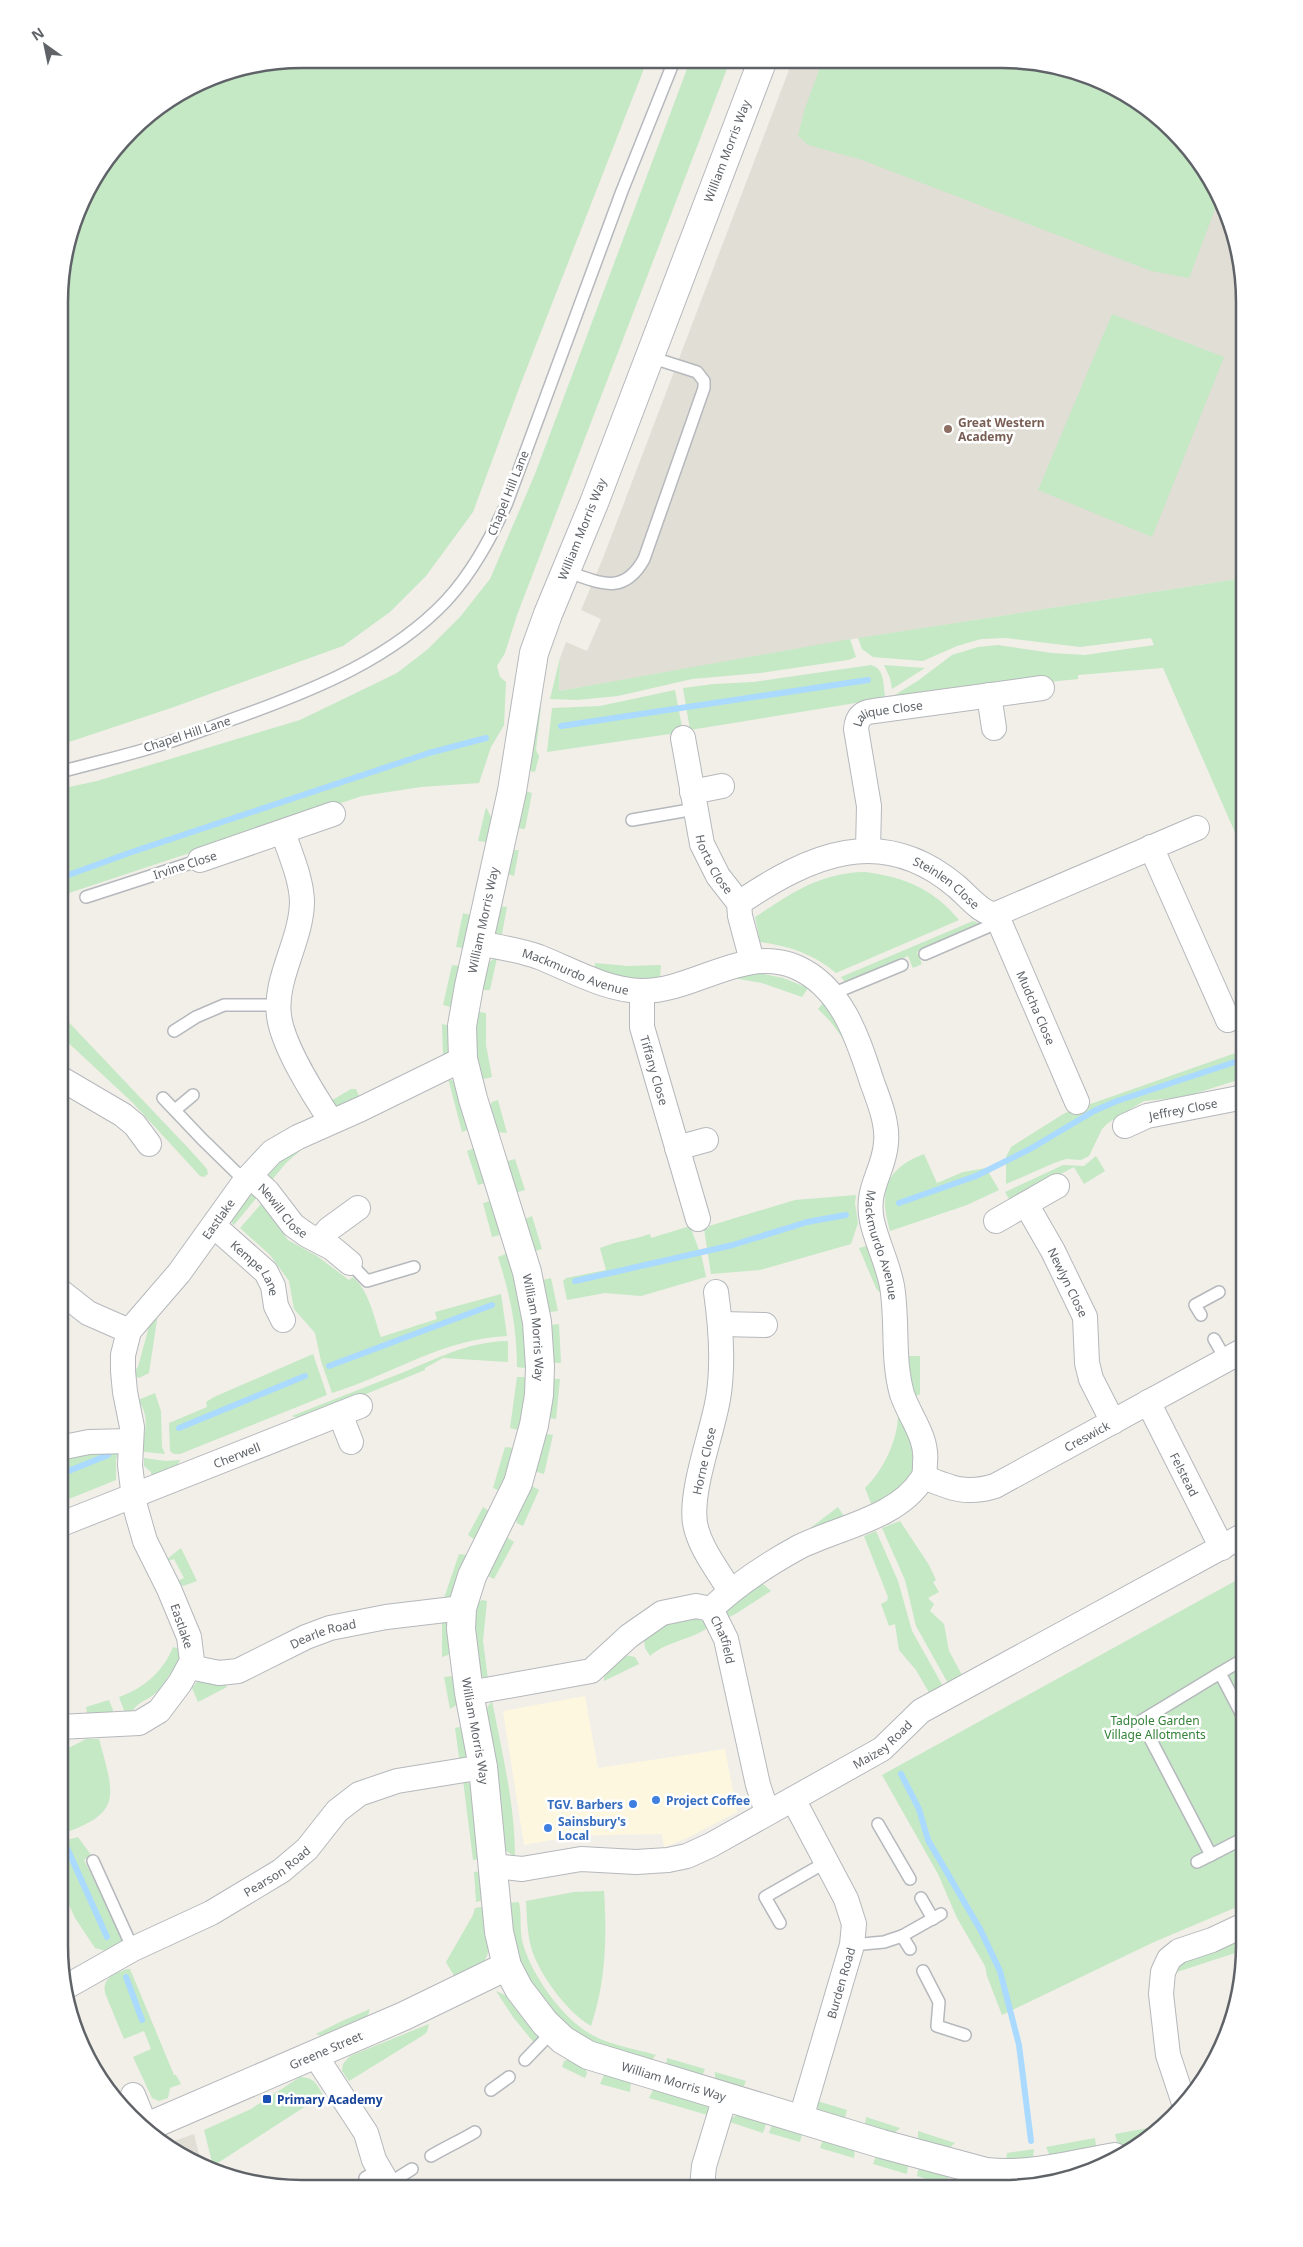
<svg xmlns="http://www.w3.org/2000/svg" width="1303" height="2247" viewBox="0 0 1303 2247" font-family="'Noto Sans',sans-serif">
  <rect width="100%" height="100%" fill="#f1efe8"/>
  <polygon fill="#fef7e0" points="585,1696 598,1768 725,1749 737,1812 687,1838 664,1847 662,1834 599,1835 563,1838 524,1845 503,1711"/>
  <g fill="#e1ded6">
    <polygon points="792,62 1049,63 1109,84 1203,166 1231,223 1244,301 1244,578 847,640 559,691 560,658 566,642 587,651 601,619 581,610 603,558"/>
    <polygon points="194,2134 202,2166 194,2163 170,2147 174,2141"/>
  </g>
  <g fill="#c5e8c5">
    <polygon points="301,59 647,61 521,383 473,512 426,576 390,612 343,646 171,708 60,745 61,270 84,194 141,119 209,77"/>
    <polygon points="690,61 730,61 517,615 505,653 497,666 500,677 506,682 504,725 491,747 479,783 421,787 362,796 60,896 60,789 97,781 300,720 397,673 428,649 460,617 490,579 535,474"/>
    <polygon points="822,62 1049,63 1109,84 1161,119 1203,166 1219,199 1189,278 1151,271 862,160 808,145 798,136 804,111"/>
    <polygon points="1112,314 1224,357 1152,537 1038,490"/>
    <polygon points="1244,578 1244,853 1163,668 1078,675 1078,679 890,698 919,680 952,655 978,647 998,645 1052,653 1085,655 1154,645 1151,638 1080,647 1006,638 981,639 957,646 923,661 873,657 862,649 858,638"/>
    <polygon points="850,639 856,657 848,660 760,673 692,679 618,696 577,700 550,699 560,658 559,691"/>
    <path d="M871,665c14,4 12,19 14,31l-5,3 -190,31 -7,-42 31,-4 39,-2z"/>
    <polygon points="884,665 925,668 892,689 890,678"/>
    <polygon points="675,690 683,732 547,752 552,708 600,706"/>
    <polygon points="536,707 541,707 536,750 539,756 535,772 530,771 527,765"/>
    <polygon points="525,791 532,793 525,829 517,828"/>
    <polygon points="486,807 493,821 491,839 487,842 478,841"/>
    <polygon points="512,850 519,850 514,876 505,873"/>
    <path d="M865,872c39,5 69,17 94,48l-123,53c-22,-19 -47,-27 -76,-31l-5,-25c37,-24 64,-44 110,-45z"/>
    <polygon points="498,906 507,907 501,939 494,933"/>
    <polygon points="463,913 470,915 473,920 469,943 463,948 456,947"/>
    <polygon points="973,921 982,924 917,952 922,964 913,968 908,956 846,983 841,977"/>
    <path d="M497,958l-7,32h-6l-2,-4c2,-12 1,-24 15,-28z"/>
    <polygon points="595,963 628,966 661,965 660,979 632,979 595,972"/>
    <polygon points="452,965 460,966 456,1003 450,1007 443,1005"/>
    <polygon points="753,972 783,978 808,988 802,997 762,983 733,978"/>
    <polygon points="824,1002 832,1011 852,1051 830,1021 818,1009"/>
    <polygon points="479,1012 486,1013 486,1045 492,1077 484,1079 478,1076 472,1039 477,1013"/>
    <polygon points="60,1013 190,1150 207,1169 208,1174 204,1177 200,1176 133,1103 60,1035"/>
    <path d="M442,1024l8,2c2,11 7,25 -7,30z"/>
    <polygon points="1244,1050 1244,1077 1241,1079 1184,1097 1144,1101 1108,1123 1102,1129 1089,1156 1081,1160 1066,1159 1054,1163 1006,1184 1006,1157 1011,1147 1065,1113"/>
    <polygon points="448,1078 459,1085 470,1129 462,1132"/>
    <polygon points="351,1089 356,1089 360,1098 337,1107 329,1102"/>
    <polygon points="498,1100 507,1133 496,1132 488,1108 492,1102"/>
    <polygon points="299,1148 301,1150 286,1163 271,1181 268,1172 270,1167"/>
    <polygon points="474,1148 480,1152 485,1183 478,1185 467,1151"/>
    <path d="M924,1154l13,29 26,-11 23,-4 13,22 -32,15 -77,26c-11,-39 -6,-62 34,-77z"/>
    <polygon points="1096,1156 1105,1171 1084,1184 1074,1167 1010,1201 1005,1192 1063,1165 1084,1166"/>
    <polygon points="515,1159 525,1190 518,1192 513,1190 506,1167 508,1161"/>
    <polygon points="252,1195 258,1196 234,1225 230,1221 249,1196"/>
    <polygon points="856,1195 855,1203 858,1223 851,1244 760,1270 711,1274 704,1229 709,1228 709,1226 795,1200"/>
    <polygon points="490,1201 502,1232 500,1235 492,1237 483,1203"/>
    <path d="M261,1204l27,36 29,16 32,24 4,-3c17,16 20,38 28,60l56,-18 -2,-7 66,-18 6,42c-65,3 -114,38 -175,57l-11,-32 -6,-28 -21,-24 -5,-28 -19,-26 -30,-27z"/>
    <polygon points="532,1216 542,1249 535,1251 528,1247 521,1225 525,1219"/>
    <path d="M690,1226l12,32 4,19 -65,19 -36,-3 -38,7 -4,-19 3,-3 40,-8 -6,-22c16,-7 33,-8 50,-14l1,4z"/>
    <polygon points="870,1245 884,1291 879,1292 876,1288 859,1248"/>
    <path d="M505,1254l6,4 10,34 8,72 -5,4 -7,-1c0,-39 -7,-73 -19,-110z"/>
    <path d="M551,1278l7,33 -8,1c-7,-7 -11,-23 -7,-32z"/>
    <polygon points="158,1313 149,1373 139,1378 134,1375 134,1371 138,1367 148,1330 147,1320"/>
    <polygon points="559,1324 561,1363 553,1363 551,1325"/>
    <path d="M508,1341v21l-65,-4 -18,10v2l-123,50 -10,-4c35,-14 71,-28 107,-42 38,-15 66,-32 109,-33z"/>
    <polygon points="313,1354 327,1395 180,1454 174,1454 170,1451 169,1423 207,1407 206,1402 214,1397"/>
    <polygon points="909,1356 920,1356 920,1394 914,1397 904,1359"/>
    <polygon points="517,1377 524,1377 528,1383 523,1427 518,1430 510,1428"/>
    <polygon points="554,1379 560,1379 556,1419 549,1418 550,1383"/>
    <path d="M155,1393l6,18 1,36 3,7 -29,-3 7,-6c3,-19 6,-30 -5,-45z"/>
    <path d="M898,1415l17,26 -1,28 -10,17 -32,20 -7,-18c18,-17 33,-48 33,-73z"/>
    <polygon points="546,1434 553,1435 544,1474 537,1472 534,1467 542,1437"/>
    <polygon points="119,1447 116,1460 116,1480 59,1503 59,1454"/>
    <polygon points="505,1447 514,1448 517,1453 500,1491 493,1488"/>
    <polygon points="144,1458 166,1461 180,1460 176,1470 151,1477 151,1472 144,1466"/>
    <polygon points="532,1486 539,1490 523,1526 517,1523 515,1516 527,1489"/>
    <polygon points="483,1507 489,1511 481,1537 474,1539 468,1535"/>
    <polygon points="838,1507 845,1518 811,1532 809,1529"/>
    <polygon points="900,1521 929,1565 936,1580 933,1582 939,1592 928,1598 934,1604 930,1611 944,1624 949,1651 963,1677 949,1685 916,1626 905,1580 882,1528"/>
    <polygon points="876,1531 898,1581 912,1631 944,1688 931,1696 916,1670 899,1650 895,1624 889,1626 881,1604 887,1601 888,1597 864,1536"/>
    <polygon points="508,1538 514,1542 494,1579 488,1576 487,1568 503,1539"/>
    <polygon points="181,1548 197,1581 183,1586 177,1581 184,1578 174,1559 168,1561 167,1559"/>
    <polygon points="459,1554 467,1555 453,1597 443,1601"/>
    <polygon points="1237,1580 1244,1590 1244,1904 1154,1942 1002,2015 987,1976 985,1966 957,1918 938,1874 882,1775"/>
    <polygon points="761,1582 771,1591 737,1613 724,1620 725,1608"/>
    <polygon points="482,1600 487,1601 483,1641 488,1679 481,1676 473,1649 476,1604"/>
    <path d="M695,1618l10,4 4,5c-18,13 -42,14 -59,29l-5,-8 -1,-8 21,-17z"/>
    <polygon points="442,1621 449,1623 451,1652 448,1655 442,1657"/>
    <path d="M173,1647l7,2 3,13c-13,6 -16,20 -26,30 -10,9 -19,9 -25,20l-7,1 -6,-16c25,-9 44,-25 54,-50z"/>
    <polygon points="625,1655 635,1657 639,1664 604,1681 604,1675"/>
    <polygon points="453,1676 460,1703 450,1709 444,1677"/>
    <polygon points="200,1678 220,1678 227,1687 198,1702 192,1688"/>
    <polygon points="109,1700 113,1710 111,1714 91,1716 87,1713 86,1707"/>
    <path d="M492,1701c10,51 23,104 23,156l-10,-7 -20,-135 3,-9z"/>
    <polygon points="459,1727 462,1728 469,1754 460,1764 455,1728"/>
    <path d="M86,1739h13c16,59 24,74 -40,96v-82z"/>
    <polygon points="463,1780 472,1785 482,1859 473,1860"/>
    <polygon points="78,1837 91,1855 84,1860 114,1920 122,1941 106,1951 95,1948 75,1918 59,1883 59,1842"/>
    <polygon points="483,1871 488,1899 476,1902 474,1872"/>
    <path d="M604,1891c3,47 2,90 -13,135 -24,-14 -53,-53 -60,-79 -4,-15 -4,-31 -5,-46l48,-9z"/>
    <path d="M519,1902c3,14 0,28 4,42 9,32 41,77 71,92 19,10 42,13 62,19l-8,9 -44,-12 -45,-29 -40,-58 -11,-62z"/>
    <path d="M489,1906c0,19 6,46 -9,60 -6,6 -15,10 -23,15l-11,-19 27,-47 2,-7z"/>
    <polygon points="1234,1939 1238,1952 1171,1974 1174,1966"/>
    <path d="M127,1969h3l44,106h2l5,9 -11,4 -2,10 -9,3 -7,-3 -19,-41 18,-8 -7,-18 -20,8 -19,-46c-3,-15 10,-20 22,-24z"/>
    <polygon points="496,1991 512,1998 540,2035 535,2044 513,2017"/>
    <polygon points="370,2009 366,2022 327,2038 316,2034 342,2021"/>
    <polygon points="429,2024 427,2032 422,2036 349,2081 342,2071 343,2064 350,2056"/>
    <polygon points="667,2058 705,2069 702,2076 666,2066"/>
    <polygon points="569,2059 585,2066 587,2073 585,2078 562,2067 564,2061"/>
    <polygon points="715,2072 746,2081 743,2088 715,2082"/>
    <polygon points="605,2073 631,2082 630,2092 600,2084"/>
    <path d="M300,2077c15,1 16,6 23,18l-110,71 -9,-36 47,-21z"/>
    <polygon points="654,2088 707,2105 711,2116 649,2098"/>
    <polygon points="814,2100 847,2110 845,2117 841,2119 820,2113"/>
    <polygon points="738,2114 767,2121 763,2133 727,2121"/>
    <polygon points="866,2117 900,2128 891,2136 865,2125"/>
    <polygon points="773,2122 803,2131 800,2142 769,2133"/>
    <polygon points="1154,2127 1155,2132 1143,2142 1125,2146 1117,2142 1115,2134"/>
    <polygon points="918,2131 955,2143 947,2150 918,2141"/>
    <polygon points="1095,2138 1096,2147 1050,2156 1046,2147"/>
    <polygon points="823,2139 855,2147 854,2158 820,2148"/>
    <polygon points="1034,2149 1033,2158 1006,2161 1007,2153"/>
    <polygon points="876,2156 908,2165 907,2174 873,2164"/>
    <polygon points="923,2167 947,2174 948,2177 946,2185 917,2176 918,2170"/>
  </g>
  <g fill="none" stroke-linecap="round" stroke-linejoin="round">
    <g stroke="#aadaff" stroke-width="6">
      <polyline points="561,726 868,680"/>
      <polyline points="60,878 129,853 429,753 486,738"/>
      <polyline points="899,1203 976,1176 1030,1149 1094,1111 1117,1101 1244,1059"/>
      <polyline points="575,1281 733,1245 807,1222 846,1215"/>
      <polyline points="329,1366 492,1305"/>
      <polyline points="179,1428 305,1376"/>
      <polyline points="59,1475 108,1455"/>
      <polyline points="901,1774 919,1809 928,1840 980,1929 1000,1971 1019,2045 1031,2141"/>
      <polyline points="59,1817 61,1824"/>
      <polyline points="67,1848 107,1937"/>
      <polyline points="126,1977 142,2020"/>
    </g>
    <defs>
      <g id="service">
        <path d="M565,571c34,11 58,26 79,-12l60,-171v-7l-7,-9 -47,-15"/>
        <path d="M60,772c36,-10 74,-18 109,-30 25,-8 50,-18 75,-27 72,-26 148,-57 202,-114 26,-28 44,-62 60,-96l116,-314 52,-130"/>
        <polyline points="632,820 695,809"/>
        <polyline points="86,897 200,860"/>
        <polyline points="925,954 999,922"/>
        <polyline points="832,994 902,965"/>
        <polyline points="174,1031 196,1017 224,1005 279,1005"/>
        <polyline points="163,1098 202,1139 245,1181"/>
        <polyline points="175,1110 193,1095"/>
        <polyline points="350,1263 367,1281 414,1267"/>
        <polyline points="1201,1315 1195,1305 1219,1292"/>
        <polyline points="1214,1339 1226,1360"/>
        <polyline points="1220,1673 1242,1660"/>
        <polyline points="1118,1734 1141,1721"/>
        <polyline points="878,1824 910,1879"/>
        <polyline points="1244,1838 1211,1855 1141,1721 1220,1673 1244,1719"/>
        <polyline points="93,1861 133,1949"/>
        <polyline points="1197,1862 1211,1855"/>
        <polyline points="921,1898 933,1919"/>
        <polyline points="780,1923 765,1897 828,1861"/>
        <polyline points="902,1936 910,1949"/>
        <polyline points="852,1945 884,1942 902,1936 941,1914"/>
        <polyline points="923,1971 939,2002 937,2026 965,2035"/>
        <polyline points="525,2060 553,2031"/>
        <polyline points="491,2090 509,2077"/>
        <path d="M431,2156c15,-9 29,-15 44,-24"/>
        <polyline points="365,2178 379,2169"/>
        <polyline points="388,2184 412,2169"/>
      </g>
      <g id="minor">
        <polyline points="989,695 994,728"/>
        <path id="s1" d="M683,738l19,106 16,32 21,27 1,13 12,45"/>
        <polyline points="692,792 722,786"/>
        <path d="M283,832c7,22 18,45 19,69 0,39 -28,77 -23,115 4,31 35,79 52,105"/>
        <polyline points="1151,847 1228,1020"/>
        <path id="s2" d="M868,850l1,-44 -13,-77c1,-12 7,-17 18,-18l168,-23"/>
        <polyline points="200,860 333,814"/>
        <path id="s3" d="M739,903c71,-48 142,-80 217,-17 10,8 26,29 40,28l201,-86"/>
        <path id="s4" d="M996,914l81,188"/>
        <path id="s5" d="M478,943c20,4 42,7 61,14 33,13 66,33 103,34 53,0 102,-46 154,-24 46,20 62,72 76,115 7,19 16,41 14,61 -2,29 -21,45 -14,78 5,22 16,43 20,65 6,36 0,73 10,108 8,24 26,43 23,69 0,5 0,12 -3,16 -24,39 -85,49 -123,68 -31,17 -63,38 -88,62"/>
        <path id="s6" d="M642,991v36l56,192"/>
        <polyline points="60,1078 123,1115 135,1125 149,1144"/>
        <path id="s7" d="M1125,1126l22,-10 97,-19"/>
        <polyline points="677,1148 706,1140"/>
        <path id="s8" d="M250,1176l17,15 26,34 14,10 25,13 18,15"/>
        <path id="s9" d="M1026,1204l27,47 32,66 2,46 4,16 22,43"/>
        <polyline points="996,1221 1057,1186"/>
        <path id="s10" d="M214,1226l52,46 7,14 3,20 7,14"/>
        <polyline points="319,1241 329,1229 358,1208"/>
        <polyline points="60,1291 88,1313 129,1331"/>
        <path d="M716,1292c5,35 8,72 2,107 -6,35 -28,91 -23,124 4,24 23,47 35,68"/>
        <polyline points="721,1324 765,1325"/>
        <path id="s11" d="M1148,1402l74,146"/>
        <polyline points="340,1414 351,1442"/>
        <polyline points="59,1448 89,1442 131,1441"/>
        <path id="s12" d="M924,1477c26,11 42,18 71,9l249,-136"/>
        <path id="s13" d="M59,1525l301,-119"/>
        <path id="s14" d="M190,1667l29,6 19,-2 68,-34 24,-9 56,-11 76,-9"/>
        <path id="s15" d="M469,1693l122,-22 38,-35 33,-23 34,-7 15,3 15,30 32,146 9,27"/>
        <path id="s16" d="M59,1727l80,-4 20,-12 21,-28 12,-22 -3,-24 -20,-48 -24,-48 -10,-35 -5,-41 2,-38 -7,-35 -2,-21v-16l6,-24 50,-58 66,-92 27,-29 26,-15 63,-28 102,-50"/>
        <polyline points="793,1799 846,1899 854,1924 852,1945 801,2118"/>
        <path id="s17" d="M494,1866l28,3 59,-10 55,3 32,-2 19,-4 24,-11 171,-96 39,-38 323,-176"/>
        <path id="s18" d="M66,1987l67,-38 78,-36 70,-42 26,-22 30,-38 22,-17 38,-13 86,-14"/>
        <polyline points="315,2055 366,2133 374,2160 389,2186"/>
        <polyline points="133,2095 146,2127"/>
        <polyline points="1184,2103 1168,2055 1161,1994 1163,1972 1169,1959 1179,1951 1212,1940 1244,1925"/>
        <polyline points="702,2187 704,2166 725,2097"/>
      </g>
      <g id="tertiary">
        <path id="s19" d="M762,62l-168,441 -46,111 -14,39 -22,138 -43,195 -7,40 1,33 10,40 54,173 10,50 3,45 -1,28 -5,30 -16,58 -46,93 -10,32 -1,21 8,64 14,74 16,165 8,34 12,23 26,34 18,17 25,15 294,89 104,28c43,5 87,-8 129,-15"/>
        <path id="s20" d="M142,2129l262,-113 103,-50"/>
      </g>
    </defs>
    <use href="#service" stroke="#b5b8bc" stroke-width="14"/>
    <use href="#minor" stroke="#b5b8bc" stroke-width="26"/>
    <use href="#tertiary" stroke="#b5b8bc" stroke-width="30"/>
    <use href="#service" stroke="#fff" stroke-width="11"/>
    <use href="#minor" stroke="#fff" stroke-width="24"/>
    <use href="#tertiary" stroke="#fff" stroke-width="28"/>
  </g>
  <circle fill="#8d6e63" stroke="#fff" stroke-width="2" cx="948" cy="429" r="5"/>
  <g fill="#3f7fe0" stroke="#fff" stroke-width="2">
    <circle cx="656" cy="1800" r="5"/>
    <circle cx="633" cy="1804" r="5"/>
    <circle cx="548" cy="1828" r="5"/>
  </g>
  <rect fill="#1a4fb4" stroke="#fff" stroke-width="2" x="262" y="2094" width="10" height="10" rx="2.5"/>
  <g text-anchor="middle" dominant-baseline="central" stroke-width="5" stroke-linejoin="round" paint-order="stroke">
    <g font-size="12" fill="#5f6368" stroke="#fff">
      <text transform="translate(727 151) rotate(-69)">William Morris Way</text>
      <text transform="translate(508 493) rotate(-68)">Chapel Hill Lane</text>
      <text transform="translate(582 529) rotate(-68)">William Morris Way</text>
      <text stroke="none"><textPath href="#s2" startOffset="162">Lalique Close</textPath></text>
      <text transform="translate(187 734) rotate(-18)">Chapel Hill Lane</text>
      <text stroke="none"><textPath href="#s1" startOffset="131">Horta Close</textPath></text>
      <text transform="translate(185 865) rotate(-18)">Irvine Close</text>
      <text stroke="none"><textPath href="#s3" startOffset="228">Steinlen Close</textPath></text>
      <text transform="translate(483 920) rotate(-78)">William Morris Way</text>
      <text stroke="none"><textPath href="#s5" startOffset="102">Mackmurdo Avenue</textPath></text>
      <text stroke="none"><textPath href="#s4" startOffset="102">Mudcha Close</textPath></text>
      <text stroke="none"><textPath href="#s6" startOffset="81">Tiffany Close</textPath></text>
      <text stroke="none"><textPath href="#s7" startOffset="61">Jeffrey Close</textPath></text>
      <text stroke="none"><textPath href="#s8" startOffset="48">Newill Close</textPath></text>
      <text stroke="none"><textPath href="#s16" startOffset="650">Eastlake</textPath></text>
      <text stroke="none"><textPath href="#s5" startOffset="642">Mackmurdo Avenue</textPath></text>
      <text stroke="none"><textPath href="#s10" startOffset="60">Kempe Lane</textPath></text>
      <text stroke="none"><textPath href="#s9" startOffset="89">Newlyn Close</textPath></text>
      <text stroke="none"><textPath href="#s19" startOffset="1325">William Morris Way</textPath></text>
      <text stroke="none"><textPath href="#s12" startOffset="178">Creswick</textPath></text>
      <text stroke="none"><textPath href="#s13" startOffset="191">Cherwell</textPath></text>
      <text transform="translate(704 1461) rotate(-77)">Horne Close</text>
      <text stroke="none"><textPath href="#s11" startOffset="81">Felstead</textPath></text>
      <text transform="translate(182 1626) rotate(71)">Eastlake</text>
      <text stroke="none"><textPath href="#s14" startOffset="142">Dearle Road</textPath></text>
      <text stroke="none"><textPath href="#s15" startOffset="299">Chatfield</textPath></text>
      <text stroke="none"><textPath href="#s19" startOffset="1745">William Morris Way</textPath></text>
      <text stroke="none"><textPath href="#s17" startOffset="420">Maizey Road</textPath></text>
      <text stroke="none"><textPath href="#s18" startOffset="241">Pearson Road</textPath></text>
      <text transform="translate(841 1983) rotate(-74)">Burden Road</text>
      <text stroke="none"><textPath href="#s20" startOffset="200">Greene Street</textPath></text>
      <text stroke="none"><textPath href="#s19" startOffset="2195">William Morris Way</textPath></text>
    </g>
    <g font-size="12" font-weight="bold" fill="#785e54" stroke="#fff" text-anchor="start">
      <text x="958" y="422">Great Western<tspan x="958" dy="14">Academy</tspan></text>
    </g>
    <g font-size="12" fill="#348238" stroke="#fff">
      <text x="1155" y="1720">Tadpole Garden<tspan x="1155" dy="14">Village Allotments</tspan></text>
    </g>
    <g font-size="12" font-weight="bold" fill="#366cbe" stroke="#fff" text-anchor="start">
      <text x="666" y="1800">Project Coffee</text>
      <text x="623" y="1804" text-anchor="end">TGV. Barbers</text>
      <text x="558" y="1821">Sainsbury's<tspan x="558" dy="14">Local</tspan></text>
    </g>
    <g font-size="12" font-weight="bold" fill="#164399" stroke="#fff" text-anchor="start">
      <text x="277" y="2099">Primary Academy</text>
    </g>
  </g>
  <path d="M0 0H1303V2247H0ZM302 68H1002A234 234 0 0 1 1236 302V1946A234 234 0 0 1 1002 2180H302A234 234 0 0 1 68 1946V302A234 234 0 0 1 302 68Z" fill="#fff" fill-rule="evenodd"/>
  <path fill="none" stroke="#5f6368" stroke-width="2.5" d="M302 68H1002A234 234 0 0 1 1236 302V1946A234 234 0 0 1 1002 2180H302A234 234 0 0 1 68 1946V302A234 234 0 0 1 302 68Z"/>
  <g transform="translate(45 45) rotate(327)" stroke="#ffffff" stroke-width="4" paint-order="stroke">
  <path d="M0-4L9 19L0 12L-9 19Z" fill="#5f6368"/>
  <text y="-8" font-size="14" font-weight="bold" text-anchor="middle" fill="#5f6368">N</text>
  </g>
</svg>
